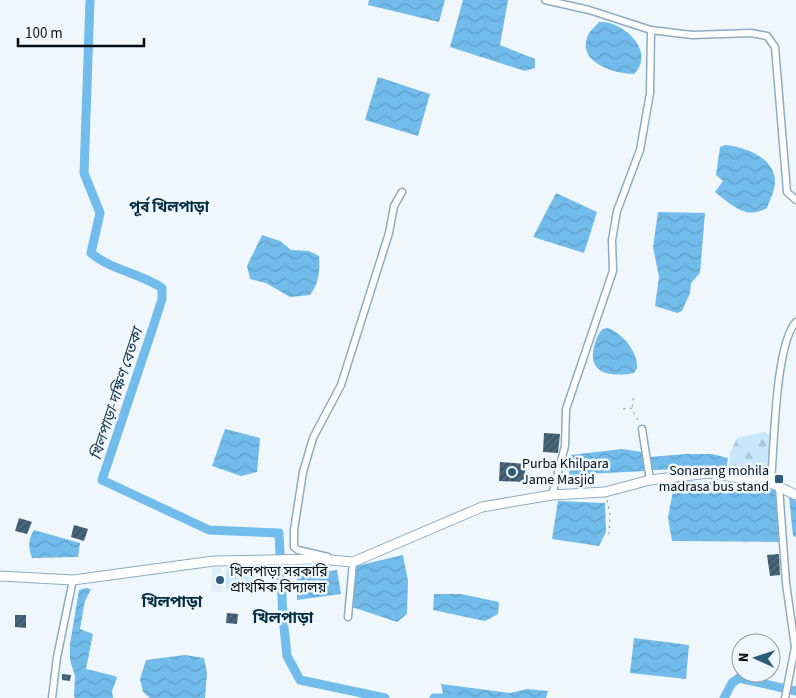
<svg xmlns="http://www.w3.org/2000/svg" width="796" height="698" viewBox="0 0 796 698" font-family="'Source Sans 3','Noto Sans Bengali',sans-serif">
  <defs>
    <pattern id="forest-firs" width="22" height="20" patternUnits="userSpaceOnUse" patternTransform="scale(1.25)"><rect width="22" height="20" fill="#c8e7fb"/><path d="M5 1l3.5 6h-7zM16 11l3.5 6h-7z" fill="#aac5d6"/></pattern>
    <pattern id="water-waves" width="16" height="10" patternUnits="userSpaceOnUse" patternTransform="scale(1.25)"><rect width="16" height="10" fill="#71bceb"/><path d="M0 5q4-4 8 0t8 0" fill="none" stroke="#60a0c9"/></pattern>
    <pattern id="building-hatch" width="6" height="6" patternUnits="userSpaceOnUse" patternTransform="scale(1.25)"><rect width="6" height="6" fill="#3d5b6e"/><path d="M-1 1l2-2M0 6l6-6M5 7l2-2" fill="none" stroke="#5a7281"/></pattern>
  </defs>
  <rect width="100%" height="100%" fill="#f0f7fc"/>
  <polygon fill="#dfeffa" points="222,567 222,592 211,591 212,568"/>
  <polygon fill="#c8e7fb" points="251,567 252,590 226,590 226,568"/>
  <polygon fill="url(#forest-firs)" points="764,432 772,436 769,479 729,472 730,453 737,438"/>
  <g fill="url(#water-waves)">
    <polygon points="369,0 445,0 439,22 368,5"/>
    <polygon points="463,0 508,0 500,45 535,59 535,68 525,71 450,47"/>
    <path d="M599,22c24,-2 58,30 35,52 -18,0 -56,-11 -47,-36 1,-6 8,-11 12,-16z"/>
    <polygon points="378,77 430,94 418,136 365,120"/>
    <path d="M725,145c20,2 49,12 50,36 0,10 -5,18 -8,27 -22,12 -35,-3 -52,-16l8,-11 -7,-6 4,-28z"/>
    <polygon points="556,193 597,212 584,253 533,237"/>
    <polygon points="658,212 705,213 700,273 691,283 690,293 682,311 677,313 655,306 659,277 653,247"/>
    <path d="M262,235l18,6 11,9 18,1 10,5c1,15 0,27 -9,39l-20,2 -24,-14 -16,-4 -3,-13z"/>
    <path d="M608,328c15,6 30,24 29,40l-3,5c-21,4 -47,2 -40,-26 2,-7 4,-14 9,-18z"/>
    <polygon points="225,429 260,438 257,472 241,476 212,466"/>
    <polygon points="622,449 642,452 645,456 645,471 569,475 571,455"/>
    <polygon points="686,454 712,454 728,458 726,471 711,468 652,470 650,457"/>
    <polygon points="675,481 728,483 775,490 779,542 672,541 668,517"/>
    <polygon points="789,497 796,501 796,537 793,536"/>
    <polygon points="558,501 605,503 606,532 599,546 552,539"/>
    <path d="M34,530l46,13 -2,14 -46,1c-4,-10 -4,-19 2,-28z"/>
    <polygon points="403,555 408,581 407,614 397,622 352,607 356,566"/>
    <polygon points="337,570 341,594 297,600 297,576"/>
    <polygon points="86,588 91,589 85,601 80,629 93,634 86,669 115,676 117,678 112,691 113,698 75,698 74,696 75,676 70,660 70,644 79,590"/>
    <polygon points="434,594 461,594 499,602 498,614 485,621 433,610"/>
    <polygon points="634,638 689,645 686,679 630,673"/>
    <polygon points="185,655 204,658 207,673 205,698 150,698 143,692 140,679 146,660"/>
    <polygon points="441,684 510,693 527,689 548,691 546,698 444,698"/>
  </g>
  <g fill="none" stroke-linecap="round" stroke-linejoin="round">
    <g stroke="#71bceb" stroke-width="9">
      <path d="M90,0l-6,173 16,40 -9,40c20,17 49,20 71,35v11l-8,25 -52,156 107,50 70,3 4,85 4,38 13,24 85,18"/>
      <polyline points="434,698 454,698"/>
      <polyline points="724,698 732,683 739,678 796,691"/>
    </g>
  </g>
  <g fill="url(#building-hatch)">
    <polygon points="544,433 560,434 558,453 543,452"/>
    <polygon points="500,462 526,464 524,482 499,481"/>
    <polygon points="19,518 32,522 27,534 15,531"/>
    <polygon points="74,525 88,529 84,541 71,537"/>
    <polygon points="779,554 780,575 770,576 767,555"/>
    <polygon points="227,613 238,614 237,624 226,623"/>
    <polygon points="15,615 26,615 26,628 15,627"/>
    <polygon points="62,674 71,675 70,681 62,680"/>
  </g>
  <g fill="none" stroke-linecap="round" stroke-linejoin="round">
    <defs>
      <g id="street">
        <polyline points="545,0 589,10 651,30 692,35 751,33 767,36 775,47 787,192 796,200"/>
        <polyline points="642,429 650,480"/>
        <path d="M771,483c3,-33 4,-139 25,-161"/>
        <polyline points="779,487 786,583 795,647 785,698"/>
        <polyline points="552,495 565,446 566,409 613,271 612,240 617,211 640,150 650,93 651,30"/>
        <polyline points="328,557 298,550 294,547 294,530 303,472 313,438 341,385 389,233 394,206 402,192"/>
        <polyline points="348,617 353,562"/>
        <polyline points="52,698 57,657 73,580"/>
      </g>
      <polyline id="secondary" points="0,576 73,580 214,561 319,559 353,562 482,507 552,495 605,492 650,480 709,473 771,483 796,495"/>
    </defs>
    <use href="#street" stroke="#8cacc2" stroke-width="9"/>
    <use href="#secondary" stroke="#8cacc2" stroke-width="11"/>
    <g stroke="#889097" stroke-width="1" stroke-dasharray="2.5 4" stroke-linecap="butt">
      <polyline points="632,407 634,394"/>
      <polyline points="623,409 631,408 639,422"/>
      <polyline points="607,500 610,515 609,534"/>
    </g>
    <use href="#street" stroke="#fff" stroke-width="6"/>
    <use href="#secondary" stroke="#fff" stroke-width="9"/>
  </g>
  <g fill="#2b5c7a" stroke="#f0f7fc" stroke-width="2">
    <circle cx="512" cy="472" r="5"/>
    <rect x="774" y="474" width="10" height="10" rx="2.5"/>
    <circle cx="220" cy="580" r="5"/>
  </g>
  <g text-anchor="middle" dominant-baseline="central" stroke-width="5" stroke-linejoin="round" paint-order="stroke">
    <g font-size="14" fill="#030d15" stroke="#f0f7fc" text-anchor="start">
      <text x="522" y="464">Purba Khilpara<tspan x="522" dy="16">Jame Masjid</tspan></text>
      <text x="769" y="471" text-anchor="end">Sonarang mohila<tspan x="769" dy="16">madrasa bus stand</tspan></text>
      <text x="230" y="572">খিলপাড়া সরকারি<tspan x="230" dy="16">প্রাথমিক বিদ্যালয়</tspan></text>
    </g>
    <g font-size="15" font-weight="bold" fill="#022d43" stroke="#f0f7fc">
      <text x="169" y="207">পূর্ব খিলপাড়া</text>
    </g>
    <g font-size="15" font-style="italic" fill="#15364a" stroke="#f0f7fc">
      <text transform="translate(117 394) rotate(-72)">খিলপাড়া-দক্ষিণ বেতকা</text>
    </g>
    <g font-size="16" font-weight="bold" fill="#022d43" stroke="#f0f7fc">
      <text x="172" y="602">খিলপাড়া</text>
      <text x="283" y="618">খিলপাড়া</text>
    </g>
  </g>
  <g transform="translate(756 658) rotate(273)"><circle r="24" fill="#f0f7fc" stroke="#9199a0"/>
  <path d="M0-4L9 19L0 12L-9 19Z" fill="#2b5c7a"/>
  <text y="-8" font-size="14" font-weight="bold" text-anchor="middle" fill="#030d15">N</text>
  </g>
  <path d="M18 38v8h126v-8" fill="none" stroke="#030d15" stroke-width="2.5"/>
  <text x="25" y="38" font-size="15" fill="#030d15" stroke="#f0f7fc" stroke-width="4" paint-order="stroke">100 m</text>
</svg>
